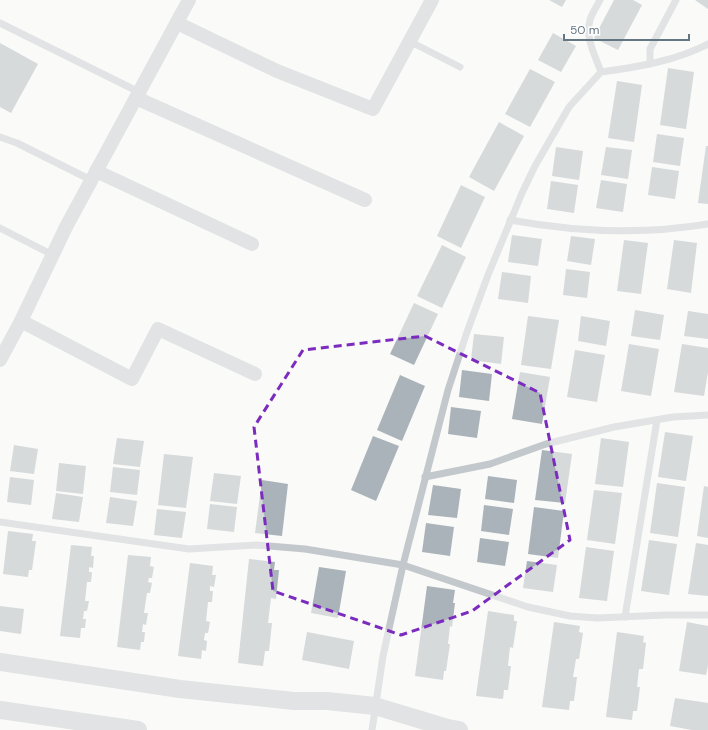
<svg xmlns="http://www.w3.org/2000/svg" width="708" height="730" viewBox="0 0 708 730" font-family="'DM Sans',sans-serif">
  <rect width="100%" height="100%" fill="#fafaf8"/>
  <g fill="#aab3b9">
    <polygon points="549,0 566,0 562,7"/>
    <polygon points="614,0 633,0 642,5 618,50 594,38"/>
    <polygon points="695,0 708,0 708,9"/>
    <polygon points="553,33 576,46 561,72 538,60"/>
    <polygon points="0,43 38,64 11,113 0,107"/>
    <polygon points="668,68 694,72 686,129 660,125"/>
    <polygon points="530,69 555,82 530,127 505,114"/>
    <polygon points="617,81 642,85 634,142 608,138"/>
    <polygon points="499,122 524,136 494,191 469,177"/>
    <polygon points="657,134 684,138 680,166 653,162"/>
    <polygon points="706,146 708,146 708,204 698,203"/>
    <polygon points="556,147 583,151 579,180 552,176"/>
    <polygon points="606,147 632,150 628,179 601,175"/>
    <polygon points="652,167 679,171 675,199 648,195"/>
    <polygon points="601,180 627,184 623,212 596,208"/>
    <polygon points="551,181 578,185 574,213 547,209"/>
    <polygon points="461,185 485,197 461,248 437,236"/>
    <polygon points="512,235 542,239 538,266 508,262"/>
    <polygon points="571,236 595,239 591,265 567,261"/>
    <polygon points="624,240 648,243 641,294 617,291"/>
    <polygon points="674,240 697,243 691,293 667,289"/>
    <polygon points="442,245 466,257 442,308 417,296"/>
    <polygon points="566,269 590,272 587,298 563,295"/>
    <polygon points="502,272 531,276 528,303 498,299"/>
    <polygon points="414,303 438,314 414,365 390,354"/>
    <polygon points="635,310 664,315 660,340 631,336"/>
    <polygon points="688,311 708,314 708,339 684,336"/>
    <polygon points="528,316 559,320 551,369 521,365"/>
    <polygon points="581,316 610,321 606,346 578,341"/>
    <polygon points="474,334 504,337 501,364 471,360"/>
    <polygon points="629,344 659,349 651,396 621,391"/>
    <polygon points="682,344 708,348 708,372 704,396 674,392"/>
    <polygon points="575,350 605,355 597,402 567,397"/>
    <polygon points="462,370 492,374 489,401 459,397"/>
    <polygon points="520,372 550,377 542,424 512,419"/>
    <polygon points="400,375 425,386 402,441 377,430"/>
    <polygon points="451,407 481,411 477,438 448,434"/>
    <polygon points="665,432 693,436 686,481 658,477"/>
    <polygon points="373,436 399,446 376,501 351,490"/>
    <polygon points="117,438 144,441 140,467 113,464"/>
    <polygon points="601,438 629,442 623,487 595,484"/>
    <polygon points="14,445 38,449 34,474 10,471"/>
    <polygon points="542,450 572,454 565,503 535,500"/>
    <polygon points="164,454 193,457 186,508 158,505"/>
    <polygon points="59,463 86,466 83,494 56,491"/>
    <polygon points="113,467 140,470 137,495 110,492"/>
    <polygon points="214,473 241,476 237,504 210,501"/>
    <polygon points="488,476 517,480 514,503 485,499"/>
    <polygon points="10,477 34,480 31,505 7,502"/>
    <polygon points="262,480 288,484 282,536 255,533"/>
    <polygon points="657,483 685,487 678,537 650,533"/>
    <polygon points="433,485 461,489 457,518 428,515"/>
    <polygon points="704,486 708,487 708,538 697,536"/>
    <polygon points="594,490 622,493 615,544 587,540"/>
    <polygon points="56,493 83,497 79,522 52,519"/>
    <polygon points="110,497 137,501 133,526 106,523"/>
    <polygon points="210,504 237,507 234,532 207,529"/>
    <polygon points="484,505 513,509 509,535 481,531"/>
    <polygon points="534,507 564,511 558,558 528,554"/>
    <polygon points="157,509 186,512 182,538 154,535"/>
    <polygon points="426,523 454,527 450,556 422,552"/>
    <polygon points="8,531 33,534 32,541 36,541 32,570 29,570 28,577 3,574"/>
    <polygon points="480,538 509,542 505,566 477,562"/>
    <polygon points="649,540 677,544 669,595 641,591"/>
    <polygon points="696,543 708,545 708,596 688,594"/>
    <polygon points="71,545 92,547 91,556 94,556 93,568 89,567 89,572 92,572 91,582 87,582 85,601 89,601 87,611 84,611 83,619 86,619 85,628 81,628 80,638 60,636"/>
    <polygon points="586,547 614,551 607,601 579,598"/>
    <polygon points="128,555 151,557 150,566 154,567 152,578 149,578 148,582 152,583 150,593 147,593 144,613 148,613 146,625 143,624 142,632 145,632 144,642 141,642 140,650 117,647"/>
    <polygon points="249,559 275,562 274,570 279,570 276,599 271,598 268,623 272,623 269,651 265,651 263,666 238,663"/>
    <polygon points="527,561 557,565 553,592 523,588"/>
    <polygon points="190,563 213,566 212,575 216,575 214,587 210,586 210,591 213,591 212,602 208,602 206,621 210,622 208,633 205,633 204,640 207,641 206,651 202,650 201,659 178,656"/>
    <polygon points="319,567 346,571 338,618 311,613"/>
    <polygon points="427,586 455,590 453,603 455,603 452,627 450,626 448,644 450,644 446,671 444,671 443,680 415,676"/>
    <polygon points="0,606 24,609 21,634 0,631"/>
    <polygon points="488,611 514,615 514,621 517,621 513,648 510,647 508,666 511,666 508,690 504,690 503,699 476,696"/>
    <polygon points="554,622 580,626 579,632 583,633 579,659 576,659 573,677 577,677 574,701 570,701 569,710 542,707"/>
    <polygon points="687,622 708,626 708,666 706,675 679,671"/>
    <polygon points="307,632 354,641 349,669 302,660"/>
    <polygon points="617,632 644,636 643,642 646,643 643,669 639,669 637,687 640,687 637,711 633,711 632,720 606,717"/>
    <polygon points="675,698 708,703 708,730 692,730 670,726"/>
  </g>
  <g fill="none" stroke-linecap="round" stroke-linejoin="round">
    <g stroke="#c3c8cc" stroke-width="7">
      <path d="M600,0c-3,6 -8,13 -10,20 -5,18 5,35 11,52"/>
      <polyline points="0,23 139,92"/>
      <polyline points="409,41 460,67"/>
      <polyline points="650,64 650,49 676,0"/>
      <polyline points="0,137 17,143 91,180"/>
      <path d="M510,220c66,12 132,15 198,4"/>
      <polyline points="0,228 53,255"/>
      <polyline points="425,477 490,464 546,444 614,427 673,417 708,415"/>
      <polyline points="0,522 189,549 257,545 305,549 403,565 528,607 570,616 597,618 665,615 708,615"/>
      <polyline points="625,617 657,420"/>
      <path d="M372,730l11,-74 20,-91 45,-175 19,-58 21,-57 34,-82 13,-27 34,-59 32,-35c37,-5 74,-11 107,-28"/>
    </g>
    <g stroke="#c3c8cc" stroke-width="14">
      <polyline points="177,23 277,71 373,109 432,0"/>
      <polyline points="136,98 365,200"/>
      <polyline points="96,171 252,244"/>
      <polyline points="21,321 132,379 158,329 255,374"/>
      <polyline points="0,360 21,321 66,227 189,0"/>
    </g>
    <g stroke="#c3c8cc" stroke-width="18">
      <polyline points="0,662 180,689 294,701 327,701 375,706 448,728 459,730"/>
      <polyline points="0,710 138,730"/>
    </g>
  </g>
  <path d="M0 0H708V730H0ZM425,336l115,57 30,147 -98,71 -71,24 -128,-44 -19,-164 49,-77z" fill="#fafaf8" fill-opacity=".55" fill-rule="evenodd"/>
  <path fill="none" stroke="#7b2cbf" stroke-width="3" stroke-dasharray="8 5" stroke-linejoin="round" d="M425,336l115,57 30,147 -98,71 -71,24 -128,-44 -19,-164 49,-77z"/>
  <path d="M564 34v6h125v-6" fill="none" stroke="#657683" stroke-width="2"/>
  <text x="570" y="34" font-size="12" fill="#657683" stroke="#ffffff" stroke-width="3" paint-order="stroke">50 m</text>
</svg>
